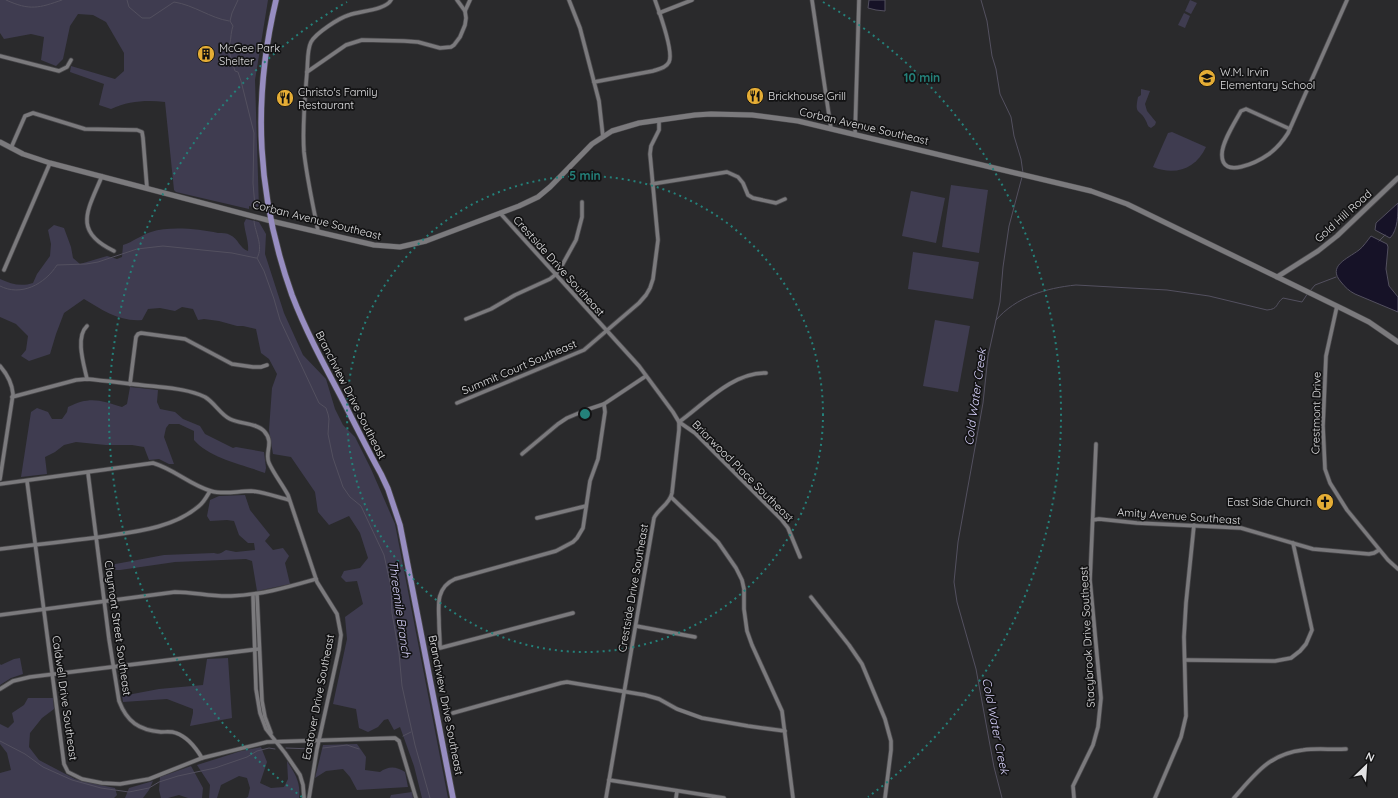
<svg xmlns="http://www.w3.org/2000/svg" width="1398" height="798" viewBox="0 0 1398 798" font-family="Quicksand,sans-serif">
  <rect width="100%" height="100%" fill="#2a2a2c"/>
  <g fill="#3f3c50">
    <path d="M0,0h268l-13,80 4,129 -10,-3v3l-73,-17 -2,-2 -9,-88c-19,-2 -36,-1 -54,7l-12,-4 5,-21 -34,-12 1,-6 44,13 9,-8v-18l-18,-31 -13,-7 -15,-1 -8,12 -7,33 -7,7 -15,-6 3,-23 -13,-3 -27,5 -4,-6z"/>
    <polygon points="1190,0 1197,3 1191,14 1185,11"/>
    <polygon points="1184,13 1190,16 1185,28 1178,25"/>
    <path d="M1141,89l9,2 -5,13 2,7 9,11 -1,3 -4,3c-4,-2 -3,-3 -5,-7 -6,-13 -12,-5 -8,-24l3,-2z"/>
    <path d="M1172,132l34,15c-10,22 -31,29 -53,20l15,-34z"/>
    <polygon points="951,185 988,190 979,253 942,247"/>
    <polygon points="911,191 945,198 936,243 902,236"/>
    <path d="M246,219l13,3 7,12 -1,20 19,59 19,42 23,24 9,30 8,16 12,12 16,32 24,55 53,274h-26l-8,-32 -14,-39 -6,3 -6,-11 -4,1 -6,7 -10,5 -9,-4 -3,-19 -23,-5 14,-65 -2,-22 18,-13 -6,-23 -11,1 -5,-5 3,-6 16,-3 8,-10 -8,-25 -11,-17 -20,9 -11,-13 -3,-20 -24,-35 -18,-3 -4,-24 3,-42 5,-14 -8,-15 -8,-6 -5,-24 -13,-3h-6l-18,-5 -15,-2 -6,1 -5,-11 -11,-2 -7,4 -15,-3 -12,1 -6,11c-22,2 -40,-10 -58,-21l-20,14 -8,21 -6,20 -21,7 -8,-5 5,-6 2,-14 -12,-12 -16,-7v-38c11,5 21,8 33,4l4,-9 13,-18 1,-12 -3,-14 6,-5 10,3 7,19 2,11 7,6 27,-8 10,3 5,-2 1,-12c10,-3 18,-10 28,-13 19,-6 47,-3 67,1 4,0 9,0 12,2 8,3 10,14 18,16 1,-9 -3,-18 -4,-28z"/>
    <polygon points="913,252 979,262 973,299 908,289"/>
    <polygon points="935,320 970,326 958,392 923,386"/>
    <path d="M130,387l28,3 -1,12 3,7 15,3 8,7 17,7 5,8 28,14 3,-1 28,5 2,16 -1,5c-21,-8 -56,-15 -71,-33v-9l-15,-7h-10l-3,4 -2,9 10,27h-5l-10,-5 -10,1 -5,-13 -12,-2h-26l-30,-3 -12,3 -9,7 -10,5 2,17 -26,3 10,-65 6,-4 11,4 4,7h10l5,-7 1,-5c21,-11 33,-7 54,0l5,-3z"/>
    <path d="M245,495l5,15 20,25 -5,6 8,9 10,-2 6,8 -4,7 5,21 -33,7 -5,-30 -6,-2 -71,3 -55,8h-14l4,-5 54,-10 50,-2c5,2 7,0 12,-3l10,2 19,-2 -1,-7h-6l-9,-8 -5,-14 -7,-1 -17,1 -3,-5 3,-16 9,-4z"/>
    <polygon points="20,658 23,674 11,678 0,685 0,664 1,665 14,659"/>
    <polygon points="228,658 232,718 190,726 193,713 193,709 167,699 123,702 122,696 159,689 203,685 207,659"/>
    <polygon points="28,698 53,698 54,709 42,718 30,733 29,747 39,760 75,779 100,785 115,788 117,795 114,798 0,798 0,773 11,770 7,753 0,744 0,724 8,728 14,722 12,713 24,705"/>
    <path d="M357,744l9,13 -1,13 15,2c8,-6 16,-6 25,0l3,15 -51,3 -7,-13 -7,-8 -17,2 -11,7 8,-33z"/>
    <path d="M261,747l6,15 -7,21 11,5 13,-1 4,-8 -1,-18c8,13 14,21 12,37h-53l2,-1 2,-9 -3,-10 -8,-2 -18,9 -4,13h-8l1,-13 -13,-20 44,-14z"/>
    <polygon points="191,766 203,788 202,798 188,798 179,795 168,798 161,798 159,790 160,777"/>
    <polygon points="153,781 149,790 143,798 125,798 129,788"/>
    <polygon points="412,792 413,798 390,798 391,795"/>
  </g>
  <g fill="#161227" stroke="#53505f">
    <polygon points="869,0 885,0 885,11 876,10 868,8"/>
    <path d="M1398,203c0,11 0,27 -8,35l-15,-8 1,-7z"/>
    <path d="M1371,236l16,8 1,3 -2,22 3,17 9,11v15l-43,-18c-6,-3 -10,-7 -14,-12 -14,-16 6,-23 18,-32 4,-3 8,-9 12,-14z"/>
  </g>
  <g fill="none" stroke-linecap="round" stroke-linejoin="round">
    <g stroke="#53505f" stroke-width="1">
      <path d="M6,0c24,11 33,8 56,0"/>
      <path d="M127,0l2,7 13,11h8l24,-16c20,3 36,16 55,19"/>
      <path d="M238,0l-6,13 -2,8 3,5c-3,9 -1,13 -5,22l7,23 3,1 3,9 13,52 -1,50 2,24"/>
      <polyline points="981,0 987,21 992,56 996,69 1000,94 1011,117 1014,136 1021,159 1023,173"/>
      <path d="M254,221c1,11 10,26 3,37"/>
      <polyline points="1379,241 1385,235"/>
      <polyline points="257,258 264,271 274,299 280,320 319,403 326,408 328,414 329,419 328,434 333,458 343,487 350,497 361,506 384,555 391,587 392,613 399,653 402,686 415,745 430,798"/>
      <path d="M0,286c21,11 45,-2 57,-21l29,-1 12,-2 39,-13 26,-3 69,7 24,5"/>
      <polyline points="1310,291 1315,285 1336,277"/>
      <path d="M996,320c20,-23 50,-32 80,-35l91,5 42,6 58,14c12,-1 8,-6 16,-12l19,4 6,-9"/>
      <polyline points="403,736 411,732"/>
      <polyline points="0,741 25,754 43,767 72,780 101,788 129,792 149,788 159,782 178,776 215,768 247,757 257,751 269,748 275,749"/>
      <polyline points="286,748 312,749"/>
      <polyline points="323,748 347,745 359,749"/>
      <polyline points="1002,798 994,767 976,669 957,602 954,582 958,542 983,403 988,356 1000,302 1003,267 1009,226 1022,177"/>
    </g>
    <defs>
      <g id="minor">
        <polyline points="457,0 465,11"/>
        <polyline points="569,0 580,28 599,101 603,137"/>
        <polyline points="812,0 831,129"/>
        <polyline points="659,13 692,0"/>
        <polyline points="0,56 59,71 67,67 71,60"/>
        <path d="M307,72c1,-10 0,-22 4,-30 5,-9 28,-24 38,-27 11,-4 37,-5 42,-15"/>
        <path d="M594,82l59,-11c6,-2 13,-3 16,-9 5,-10 -10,-51 -14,-62"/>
        <path d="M1290,129l-44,-20 -5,2c-6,11 -19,31 -19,43 -1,27 37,7 47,0 8,-6 14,-13 19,-21l59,-133"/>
        <polyline points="855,135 859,0"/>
        <polyline points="11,148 25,116 33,113 85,129 137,130 142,132 143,138 147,188"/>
        <path d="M102,176c-14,34 -30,55 12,75"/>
        <polyline points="652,184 727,172 738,177 743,183 748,195 753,198 776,203 785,199"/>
        <path d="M500,213l139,153 34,46 6,10v8l-7,63c-2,11 -14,16 -18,25l-48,280"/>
        <path d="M318,231c-5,-26 -11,-52 -14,-79 -2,-26 1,-54 3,-80l39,-27 16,-5 42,1 14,1 22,6 11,-1 3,-2 6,-8 5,-12 1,-7 -1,-7 5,-11"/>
        <polyline points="4,270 50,163"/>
        <polyline points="1337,306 1326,356 1323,426 1325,469 1330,483 1347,510 1388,560 1398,569"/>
        <polyline points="466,319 491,309 515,295 550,279 555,275 560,269 576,240 582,217 582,202"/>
        <path d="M0,366c7,8 12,17 13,28l-13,85"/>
        <path d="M766,373c-33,-1 -62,31 -87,49l16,11 86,86 7,9 12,29"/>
        <path d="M87,379c-3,-14 -12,-42 0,-53"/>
        <polyline points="130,384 136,337 138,334 141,333 185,339 232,364 253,367 261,367 267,365"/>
        <path d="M12,397l64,-17 11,-1c21,2 43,5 64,7 18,2 37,3 54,11 10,6 15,17 25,22 10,5 27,4 34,12 11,12 0,21 5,32 5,11 13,21 19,32l29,87 20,32 4,21 -2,14 -22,100 -8,49"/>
        <polyline points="457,403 584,350 639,303 646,295 650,288 653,279 658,240 650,154 651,146 659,130 659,120"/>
        <polyline points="522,454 558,424 567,418 586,410 604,404 646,376"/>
        <path d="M88,473l21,166 10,62c8,21 20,29 42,31 5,0 10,-1 15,1 12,4 20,15 26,25"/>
        <polyline points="27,481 64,764 68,772 82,779 102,783 120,784 149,779 202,758 267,742 395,738 399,741 416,798"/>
        <path d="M0,484l153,-21c21,6 37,22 58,28 13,4 26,0 40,0 13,1 26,6 38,9"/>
        <polyline points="671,497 718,542 736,568 742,580 744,589 744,609 747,631 752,645 782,711 793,798"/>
        <polyline points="537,518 586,506"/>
        <polyline points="1093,520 1099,519 1137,523 1241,528 1313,549 1369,554 1374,553 1379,550"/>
        <path d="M0,549c38,-5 75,-8 113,-14 29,-4 63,-9 86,-29 5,-4 8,-10 11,-15"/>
        <polyline points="257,594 262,701 265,717 271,733"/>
        <polyline points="253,595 256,689 260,713 266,729 285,753 300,775 303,785 304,798"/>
        <polyline points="811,597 849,645 862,664 885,719 891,741 891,750 885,798"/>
        <path d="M573,613l-133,35c0,-9 -1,-19 -1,-28 -1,-17 -2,-33 16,-41l101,-28 17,-9 4,-4 6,-10 7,-47 8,-22 7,-47 -1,-8"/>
        <path d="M0,615l175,-23c19,0 37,5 56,4 30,-1 57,-9 85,-17"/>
        <polyline points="636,626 695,637"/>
        <polyline points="1185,660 1275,661 1291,658 1300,651 1306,644 1312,630 1293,543"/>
        <polyline points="0,689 13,681 30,677 259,649"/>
        <polyline points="453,713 561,683 567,682 645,695 659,699 677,709 702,718 748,726 785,731"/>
        <polyline points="609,780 724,798"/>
        <polyline points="676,798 677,791"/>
        <polyline points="1074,798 1073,786 1093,745 1098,727 1101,698 1090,580 1096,444"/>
        <polyline points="1155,798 1181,737 1186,716 1184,637 1186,603 1194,525"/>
        <path d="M1234,798c21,-24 35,-44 69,-48 14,-2 29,0 43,-1"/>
      </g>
      <polyline id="tertiary" points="1277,277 1318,251 1337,236 1398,178"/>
      <polyline id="secondary" points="0,142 23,154 50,163 271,221 374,245 400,247 426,241 519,206 538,197 550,187 592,144 612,131 639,123 695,115 711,114 752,115 798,121 1091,191 1127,204 1345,310 1369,322 1398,342"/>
      <path id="primary" d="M276,0c-24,101 -19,197 16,295 13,34 30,66 47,98 14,27 27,54 42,81l7,15 12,36 53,273"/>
    </defs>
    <use href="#minor" stroke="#49484b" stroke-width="5"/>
    <use href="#tertiary" stroke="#49484b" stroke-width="6"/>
    <use href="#secondary" stroke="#49484b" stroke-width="6"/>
    <use href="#primary" stroke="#49484b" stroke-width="7"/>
    <use href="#minor" stroke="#7b7a7d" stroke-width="3.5"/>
    <use href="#tertiary" stroke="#7b7a7d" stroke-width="4.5"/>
    <use href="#secondary" stroke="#7b7a7d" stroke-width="5"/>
    <use href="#primary" stroke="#978dc1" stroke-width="5.5"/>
  </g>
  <g fill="none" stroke="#24817a" stroke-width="2" stroke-dasharray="2 4">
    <circle cx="585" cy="414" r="238"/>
    <path d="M302 797A476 476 0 0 1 347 2M823 2A476 476 0 0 1 868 797"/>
  </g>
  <defs>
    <symbol id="building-disc" viewBox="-11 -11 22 22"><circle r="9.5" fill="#e5ad35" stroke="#131314"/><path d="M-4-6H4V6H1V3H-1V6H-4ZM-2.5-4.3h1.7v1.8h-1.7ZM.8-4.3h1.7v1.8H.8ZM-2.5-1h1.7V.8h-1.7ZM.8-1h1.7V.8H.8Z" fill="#111"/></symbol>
    <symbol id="school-disc" viewBox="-11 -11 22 22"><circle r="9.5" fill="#e5ad35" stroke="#131314"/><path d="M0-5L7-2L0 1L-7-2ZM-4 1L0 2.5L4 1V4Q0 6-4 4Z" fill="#111"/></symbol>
    <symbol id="restaurant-disc" viewBox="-11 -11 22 22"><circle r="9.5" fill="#e5ad35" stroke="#131314"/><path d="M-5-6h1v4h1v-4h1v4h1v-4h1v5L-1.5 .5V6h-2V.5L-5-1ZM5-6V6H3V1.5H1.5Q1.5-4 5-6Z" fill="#111"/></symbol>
    <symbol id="church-disc" viewBox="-11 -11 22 22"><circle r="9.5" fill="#e5ad35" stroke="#131314"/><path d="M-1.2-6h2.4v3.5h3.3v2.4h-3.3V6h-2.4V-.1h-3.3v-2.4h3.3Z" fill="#111"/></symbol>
  </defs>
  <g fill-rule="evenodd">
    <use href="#building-disc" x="196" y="44" width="20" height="20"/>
    <use href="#school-disc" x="1197" y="68" width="20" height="20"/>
    <use href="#restaurant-disc" x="745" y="86" width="20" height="20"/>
    <use href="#restaurant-disc" x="275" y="88" width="20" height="20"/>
    <use href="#church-disc" x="1315" y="492" width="20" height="20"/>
  </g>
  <g text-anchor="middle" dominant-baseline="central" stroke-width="3.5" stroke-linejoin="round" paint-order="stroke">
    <g font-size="11" fill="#e1e1e3" stroke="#131314" text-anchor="start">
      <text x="219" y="48">McGee Park<tspan x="219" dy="13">Shelter</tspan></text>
      <text x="1220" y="72">W.M. Irvin<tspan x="1220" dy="13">Elementary School</tspan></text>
      <text x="298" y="92">Christo's Family<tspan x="298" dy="13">Restaurant</tspan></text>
      <text x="768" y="96">Brickhouse Grill</text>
      <text x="1312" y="502" text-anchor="end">East Side Church</text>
    </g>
    <g font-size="11" fill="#e1e1e3" stroke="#131314">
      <text transform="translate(864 126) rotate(13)">Corban Avenue Southeast</text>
      <text transform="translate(1343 216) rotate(-42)">Gold Hill Road</text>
      <text transform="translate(317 220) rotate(14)">Corban Avenue Southeast</text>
      <text transform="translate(559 266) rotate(48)">Crestside Drive Southeast</text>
      <text transform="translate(519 367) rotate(-23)">Summit Court Southeast</text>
      <text transform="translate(351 395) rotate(63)">Branchview Drive Southeast</text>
      <text transform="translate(1316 413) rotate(-89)">Crestmont Drive</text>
      <text transform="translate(743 471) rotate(45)">Briarwood Place Southeast</text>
      <text transform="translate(1179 516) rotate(4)">Amity Avenue Southeast</text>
      <text transform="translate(633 588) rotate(-80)">Crestside Drive Southeast</text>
      <text transform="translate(118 628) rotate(82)">Claymont Street Southeast</text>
      <text transform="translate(1087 637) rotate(-93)">Stacybrook Drive Southeast</text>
      <text transform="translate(318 697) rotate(-79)">Eastover Drive Southeast</text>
      <text transform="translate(65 698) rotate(82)">Caldwell Drive Southeast</text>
      <text transform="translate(446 705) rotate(79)">Branchview Drive Southeast</text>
    </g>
    <g font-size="12" font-style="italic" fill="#d9d3fd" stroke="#131314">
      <text transform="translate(975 397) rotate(-82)">Cold Water Creek</text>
      <text transform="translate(400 609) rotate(82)">Threemile Branch</text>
      <text transform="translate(996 726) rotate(79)">Cold Water Creek</text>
    </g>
  </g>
  <circle cx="585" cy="414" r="6" fill="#24817a" stroke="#131314" stroke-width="2"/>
  <g font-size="12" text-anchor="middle" font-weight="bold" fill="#24817a" stroke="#131314" stroke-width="3.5" stroke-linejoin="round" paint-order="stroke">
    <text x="922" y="82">10 min</text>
    <text x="585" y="180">5 min</text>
  </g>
  <g transform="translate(1366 766) rotate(25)" stroke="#131314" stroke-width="3" paint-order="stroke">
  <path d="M0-3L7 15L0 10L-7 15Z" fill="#e1e1e3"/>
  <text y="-6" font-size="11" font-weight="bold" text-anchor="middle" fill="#e1e1e3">N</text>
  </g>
</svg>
